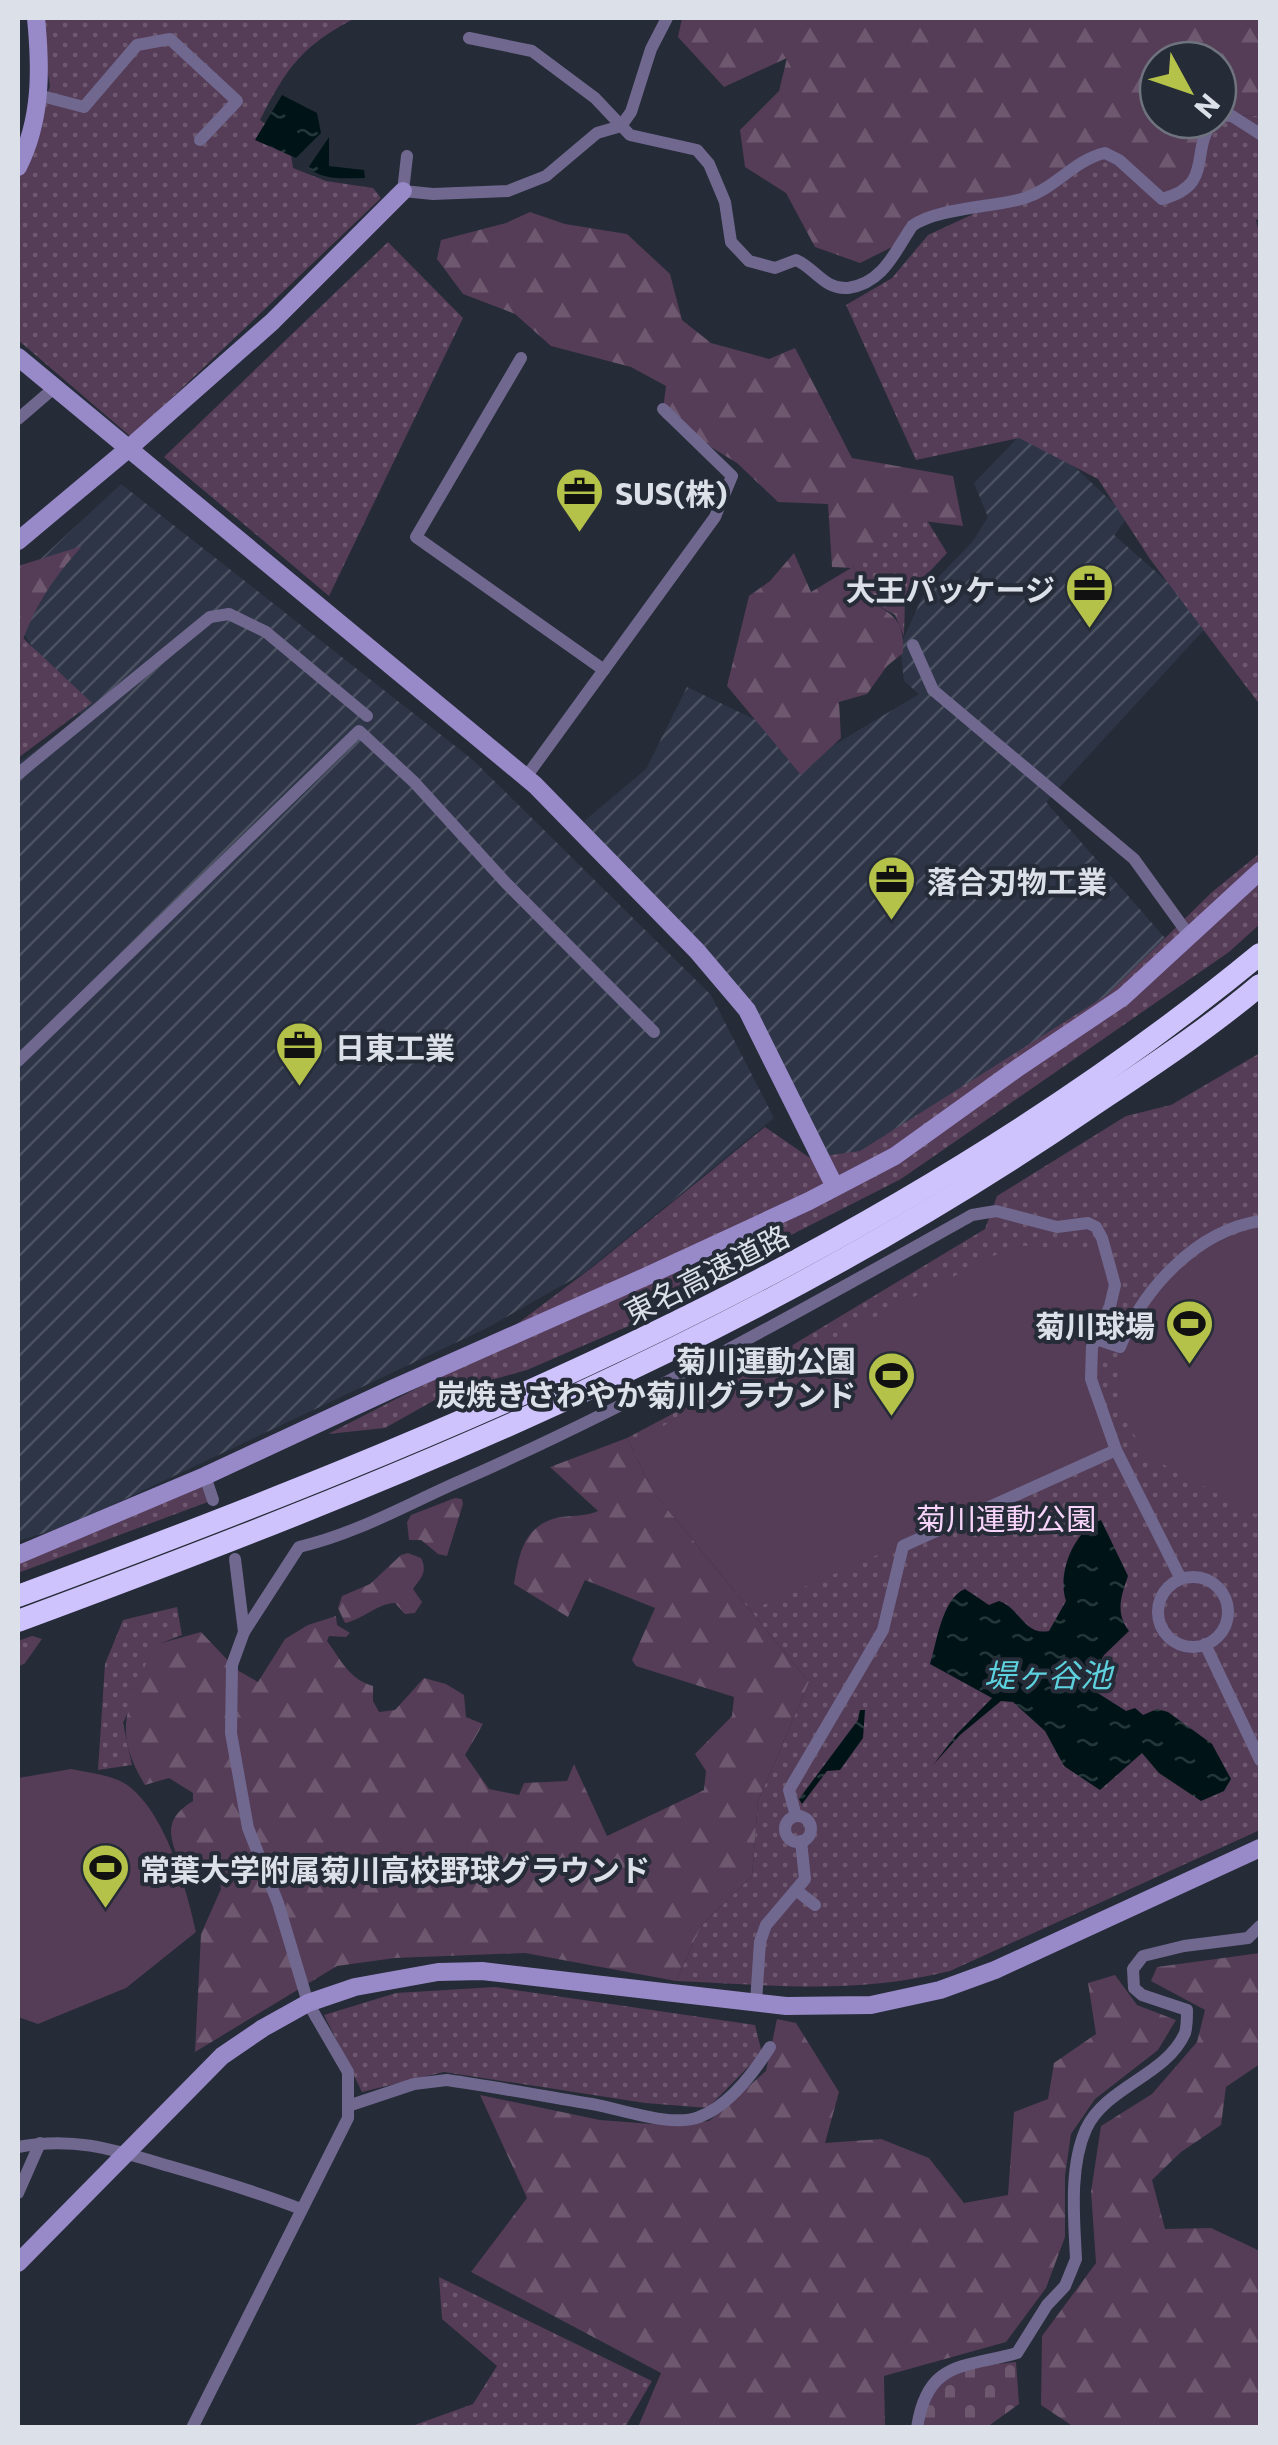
<svg xmlns="http://www.w3.org/2000/svg" width="1278" height="2445" viewBox="0 0 1278 2445" font-family="Commissioner,'Noto Sans JP',sans-serif">
  <defs>
    <pattern id="industrial-furrows" width="10" height="10" patternUnits="userSpaceOnUse" patternTransform="scale(2.5)"><rect width="10" height="10" fill="#2d3546"/><path d="M-1 1l2-2M0 10L10 0M9 11l2-2" fill="none" stroke="#4b5261"/></pattern>
    <pattern id="green-dots" width="8" height="8" patternUnits="userSpaceOnUse" patternTransform="scale(2.5)"><rect width="8" height="8" fill="#553c57"/><path d="M2 2h.1M6 6h.1" fill="none" stroke="#6d586f" stroke-width="1.8" stroke-linecap="round"/></pattern>
    <pattern id="forest-firs" width="22" height="20" patternUnits="userSpaceOnUse" patternTransform="scale(2.5)"><rect width="22" height="20" fill="#553c57"/><path d="M5 1l3.5 6h-7zM16 11l3.5 6h-7z" fill="#6d586f"/></pattern>
    <pattern id="cemetery-stones" width="16" height="16" patternUnits="userSpaceOnUse" patternTransform="scale(2.5)"><rect width="16" height="16" fill="#553c57"/><path d="M2 7V4a2 2 0 0 1 4 0v3zM10 15v-3a2 2 0 0 1 4 0v3z" fill="#6d586f"/></pattern>
    <pattern id="water-ripples" width="26" height="14" patternUnits="userSpaceOnUse" patternTransform="scale(2.5)"><rect width="26" height="14" fill="#001417"/><path d="M2 4q2-2 4 0t4 0M15 11q2-2 4 0t4 0" fill="none" stroke="#253639"/></pattern>
  </defs>
  <rect width="100%" height="100%" fill="#252b37"/>
  <g fill="url(#industrial-furrows)">
    <polygon points="1030,425 1128,517 1114,535 1212,621 1046,802 1172,946 1103,1007 837,1173 754,1008 583,822 646,769 687,687 766,725 807,761 919,694 904,681 900,646 925,591 973,541 988,517 974,483"/>
    <polygon points="121,484 473,760 711,995 774,1118 584,1273 487,1328 70,1525 18,1541 18,763 82,716 18,626 18,580"/>
  </g>
  <g fill="url(#green-dots)">
    <path d="M38,18h317c-53,28 -68,49 -95,102l29,21 4,27 33,13 47,7 8,10 -250,239 -113,-97v-164l32,-90z"/>
    <polygon points="1218,115 1260,116 1260,219 1256,220 1260,237 1260,705 1150,559 1098,479 1019,438 916,460 846,305 892,278 928,235 1105,153 1166,198"/>
    <polygon points="388,242 463,318 329,596 164,457"/>
    <polygon points="895,513 925,517 947,553 905,598 904,636 895,615 864,598 853,566"/>
    <polygon points="23,638 92,703 18,758 18,653"/>
    <polygon points="1260,853 1260,924 1229,952 901,1179 726,1268 645,1319 527,1370 449,1392 385,1428 328,1434 464,1364 594,1266 765,1127 810,1158 860,1151 1107,995 1212,892"/>
    <path d="M1260,1053v777l-310,141c-96,24 -176,14 -274,10l25,-55 51,-50 6,-75 51,-119 -155,-189 -27,-55 96,-51 262,-158 12,-33 129,-80 45,-11z"/>
    <polygon points="205,1476 213,1500 18,1573 18,1551"/>
    <polygon points="177,1607 182,1635 159,1644 123,1723 132,1765 98,1770 105,1664 123,1620"/>
    <polygon points="32,1636 42,1639 25,1663 18,1667 18,1641"/>
    <polygon points="495,1987 755,2025 762,2053 708,2108 645,2103 444,2072 362,2092 324,2015 396,1993"/>
    <polygon points="439,2277 652,2381 625,2427 409,2427 473,2404 497,2366 442,2319"/>
  </g>
  <g fill="url(#forest-firs)">
    <polygon points="682,18 1260,18 1260,116 1218,115 1218,60 1158,60 1158,120 1213,120 1193,183 1166,198 1105,153 1021,199 927,221 902,242 860,263 815,247 786,193 745,167 740,130 779,91 787,58 724,87 678,37"/>
    <path d="M530,212l35,12 62,10 43,40 12,46 29,23 58,16 26,-11 57,110 101,18 10,50 -64,-8 -46,48 11,32c28,16 41,20 39,55l-16,13 -20,28 -28,8 2,36 -40,37 -74,-89 22,-90 21,-15 24,-28 17,39 40,-24 -19,-1 -4,-63 -50,-2 -41,-39 -75,-46 4,-31 -35,-19 -80,-21 -36,-32 -52,-20 -26,-35 4,-19 65,-17z"/>
    <path d="M82,546c-33,38 -47,59 -64,107v-87z"/>
    <path d="M627,1438l27,55 155,189 -51,119 -6,75 -51,50 -25,55 -151,-28 -130,5 -58,8 -142,86 6,-118 20,-45 -3,-20 -40,-11c-11,-27 -11,-41 15,-57v-8l-24,-15 -24,7c-36,-59 -14,-82 9,-140l47,-13 36,38 21,12 27,-43 23,-14 28,-9 1,9 13,8 -4,4 -17,-1 -2,5c14,19 22,38 46,45v15l6,11 16,-2 29,-32 22,6 18,11 2,22 17,7 -18,31 24,34 30,6 5,-12 43,-2 7,-17 33,72 97,-46 2,-19 -11,-17 37,-38 2,-19 -98,-31 -4,-6 23,-52 -70,-28 -17,37 -54,-33c5,-29 9,-57 42,-66 14,-3 28,-1 42,-7l-48,-44z"/>
    <polygon points="455,1498 462,1499 463,1504 447,1556 438,1554 421,1540 409,1540 407,1522 411,1515"/>
    <path d="M408,1553l13,5c7,14 0,20 -8,31l9,13 -7,11 -10,1 -10,-11c-19,1 -31,16 -50,20l-7,-15 4,-12 28,-12 31,-29z"/>
    <polygon points="1260,1953 1260,2064 1226,2087 1221,2125 1181,2152 1152,2180 1165,2229 1211,2228 1260,2251 1260,2427 1074,2427 1041,2405 1042,2336 1096,2263 1091,2192 1101,2126 1152,2094 1197,2042 1205,2010 1151,1981 1157,1967"/>
    <polygon points="1115,1975 1137,2005 1176,2020 1158,2050 1095,2099 1071,2134 1065,2176 1065,2237 1046,2288 1006,2342 884,2376 885,2427 638,2427 661,2373 471,2272 527,2198 480,2095 600,2120 665,2125 709,2121 766,2071 777,2019 796,2023 839,2092 825,2143 881,2139 929,2158 964,2203 1008,2195 1014,2112 1048,2099 1054,2063 1096,2034 1088,1983"/>
  </g>
  <polygon fill="url(#cemetery-stones)" points="1016,2362 1019,2404 987,2427 917,2428 929,2389 951,2369"/>
  <g fill="#553c57">
    <path d="M1260,1226v279l-4,9 -101,-54c-91,-86 10,-210 105,-234z"/>
    <polygon points="1102,1238 1115,1285 1089,1368 1116,1450 752,1610 654,1493 630,1443 1015,1245 1080,1252"/>
    <path d="M71,1769c15,3 33,5 47,11 44,19 69,109 78,152l-70,56 -88,36 -20,-7v-239z"/>
  </g>
  <g fill="url(#water-ripples)">
    <polygon points="282,95 317,113 321,133 296,158 255,140"/>
    <path d="M329,137v29l35,4 1,8c-20,0 -40,3 -57,-10z"/>
    <path d="M1101,1520l27,56c-7,20 -13,37 1,55l-25,24 -13,23 2,12 33,21 9,-3 8,7 14,-6 11,3 44,32 19,35 -7,12 -23,10 -42,-28 -17,-20 -42,37 -36,-24 -19,-35 -32,-29 -12,-1 -41,34 -27,30 24,-31 35,-36 -62,-34c7,-22 12,-66 35,-75l24,16 10,-4c21,7 25,35 50,30l17,-30c-9,-27 7,-70 35,-81z"/>
    <polygon points="860,1710 865,1710 863,1738 840,1770 827,1771 802,1804 799,1799 858,1720"/>
  </g>
  <g fill="none" stroke-linecap="round" stroke-linejoin="round">
    <g stroke="#70688f" stroke-width="12">
      <path d="M469,38l63,13 63,47 35,37 67,15 12,14 16,38 6,40 18,19 26,7 21,-8c19,8 28,30 52,28 29,-4 42,-26 56,-49 0,-1 8,-12 8,-13 24,-18 84,-19 113,-28 31,-10 49,-38 80,-45l14,7 43,39c53,-14 27,-46 51,-79"/>
      <polyline points="38,95 84,107 137,45 170,39 237,101 200,140"/>
      <polyline points="1218,115 1232,116 1260,134"/>
      <polyline points="407,156 403,191 433,194 508,191 546,176 597,133 621,126 631,112 651,49 667,18"/>
      <polyline points="521,358 416,537 604,670"/>
      <polyline points="18,419 54,388"/>
      <polyline points="913,645 933,690 1134,859 1191,938"/>
      <polyline points="18,774 210,617 229,614 266,632 367,716"/>
      <polyline points="526,777 715,517 732,476 663,409"/>
      <polyline points="18,1061 359,731 414,782 506,883 654,1032"/>
      <path d="M1096,1339l24,8c23,-58 76,-116 140,-126"/>
      <polyline points="205,1476 213,1500"/>
      <polyline points="235,1559 244,1632"/>
      <circle cx="1193" cy="1612" r="35"/>
      <polyline points="1205,1644 1260,1760"/>
      <polyline points="796,1816 789,1790 883,1630 903,1546 1116,1450"/>
      <circle cx="798" cy="1829" r="13"/>
      <polyline points="796,1890 815,1905"/>
      <polyline points="756,2002 760,1942 766,1925 805,1879 801,1841"/>
      <path d="M351,2105l63,-21 33,-4c48,7 97,16 145,24 29,5 80,24 107,13 30,-11 54,-43 71,-70"/>
      <path d="M18,2147c56,-11 97,3 151,19 45,13 88,26 132,43"/>
      <polyline points="18,2193 40,2143"/>
      <path d="M192,2428l156,-310v-46l-40,-69 -30,-100 -30,-75 -17,-95 1,-68 12,-33 55,-85c60,-14 112,-45 168,-69 174,-77 339,-170 505,-263l24,-4 61,16 31,-4 8,4 6,11 13,47 -5,21 -18,41 -1,32 25,71 65,129"/>
      <path d="M917,2428c10,-67 45,-60 100,-75l30,-48 18,-19 11,-27c-2,-41 -7,-92 10,-130 20,-43 80,-53 99,-96 2,-6 2,-17 2,-23l-45,-15 -8,-7 -1,-19 10,-13 41,-10 64,-8 12,-12"/>
    </g>
    <g stroke="#9889c8" stroke-width="18">
      <path d="M18,167c24,-48 23,-98 18,-149"/>
      <polyline points="18,357 535,785 697,951 747,1010 835,1187"/>
      <polyline points="18,541 128,449 272,322 403,191"/>
      <polyline points="18,1555 205,1476 392,1389 647,1276 809,1201 895,1156 1019,1067 1123,997 1260,871"/>
      <polyline points="18,2263 222,2056 263,2028 308,2003 355,1987 438,1972 482,1971 786,2006 871,2005 940,1990 995,1970 1260,1848"/>
    </g>
    <g stroke="#cfc3fd" stroke-width="22">
      <path d="M18,1596c438,-162 878,-342 1242,-642"/>
      <path d="M18,1621c375,-139 739,-285 1071,-513 58,-39 118,-78 171,-123"/>
    </g>
  </g>
  <defs>
    <symbol id="office-pin" viewBox="-11 -11 22 30"><path d="M0 17L-7.5 6A9.5 9.5 0 1 1 7.5 6Z" fill="#b5c24a" stroke="#252b37"/><path d="M-6-3h4V-5.5h4V-3h4V5H-6ZM-1-4.5V-3h2v-1.5ZM-6 0V1H6V0Z" fill="#111"/></symbol>
    <symbol id="stadium-pin" viewBox="-11 -11 22 30"><path d="M0 17L-7.5 6A9.5 9.5 0 1 1 7.5 6Z" fill="#b5c24a" stroke="#252b37"/><path d="M0-5a6.5 5 0 1 0 0 10a6.5 5 0 1 0 0-10ZM-3.5-1.8h7v3.6h-7Z" fill="#111"/></symbol>
  </defs>
  <g fill-rule="evenodd">
    <use href="#office-pin" x="552" y="464" width="55" height="75"/>
    <use href="#office-pin" x="1062" y="560" width="55" height="75"/>
    <use href="#office-pin" x="864" y="852" width="55" height="75"/>
    <use href="#office-pin" x="272" y="1018" width="55" height="75"/>
    <use href="#stadium-pin" x="1162" y="1296" width="55" height="75"/>
    <use href="#stadium-pin" x="864" y="1348" width="55" height="75"/>
    <use href="#stadium-pin" x="78" y="1840" width="55" height="75"/>
  </g>
  <g text-anchor="middle" dominant-baseline="central" stroke-width="8" stroke-linejoin="round" paint-order="stroke">
    <g font-size="30" font-weight="bold" fill="#dce0e8" stroke="#252b37" text-anchor="start">
      <text x="615" y="492">SUS(株)</text>
      <text x="1055" y="588" text-anchor="end">大王パッケージ</text>
      <text x="927" y="880">落合刃物工業</text>
      <text x="335" y="1046">日東工業</text>
      <text x="1155" y="1324" text-anchor="end">菊川球場</text>
      <text x="856" y="1359" text-anchor="end">菊川運動公園<tspan x="856" dy="34">炭焼きさわやか菊川グラウンド</tspan></text>
      <text x="140" y="1868">常葉大学附属菊川高校野球グラウンド</text>
    </g>
    <g font-size="30" fill="#dce0e8" stroke="#252b37">
      <text transform="translate(706 1273) rotate(-27)">東名高速道路</text>
    </g>
    <g font-size="30" fill="#f8d4fa" stroke="#252b37">
      <text x="1006" y="1517">菊川運動公園</text>
    </g>
    <g font-size="32" font-style="italic" fill="#5dd2de" stroke="#252b37">
      <text x="1048" y="1674">堤ヶ谷池</text>
    </g>
  </g>
  <rect width="1278" height="2445" fill="none" stroke="#dce0e8" stroke-width="40"/>
  <g transform="translate(1188 90) rotate(130)"><circle r="48" fill="#252b37" stroke="#6e737e" stroke-width="2.5"/>
  <path d="M0-8L18 38L0 25L-18 38Z" fill="#b5c24a"/>
  <text y="-15" font-size="28" font-weight="bold" text-anchor="middle" fill="#dce0e8">N</text>
  </g>
</svg>
